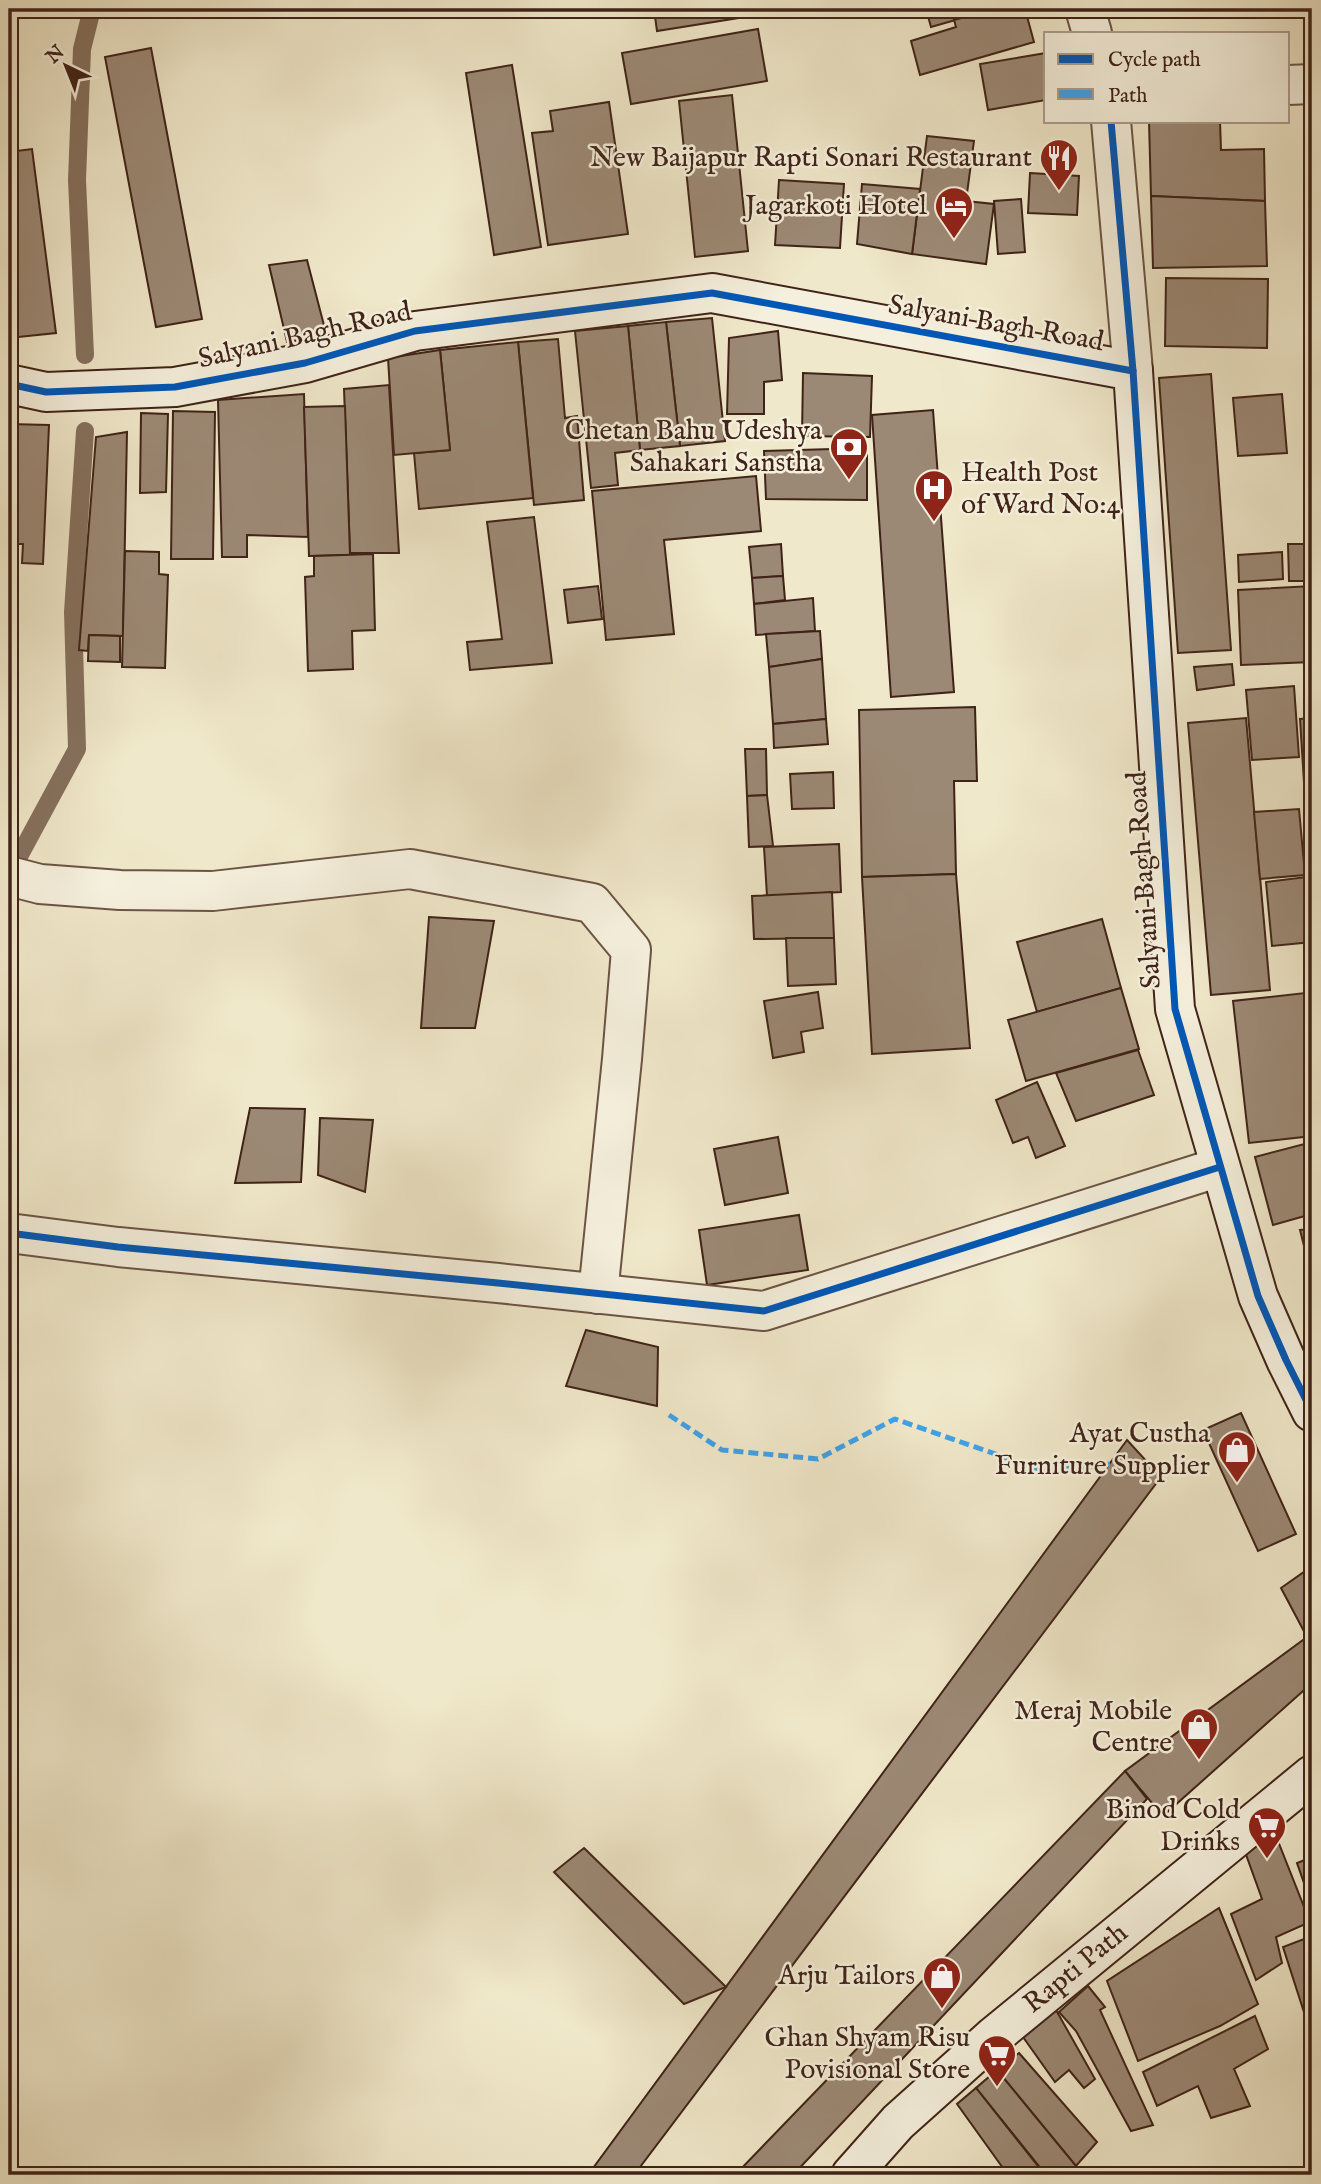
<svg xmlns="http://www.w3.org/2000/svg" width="1321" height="2184" viewBox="0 0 1321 2184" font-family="'IM FELL English',serif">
  <rect width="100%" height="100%" fill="#f0e8ca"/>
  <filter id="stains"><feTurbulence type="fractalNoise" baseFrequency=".00286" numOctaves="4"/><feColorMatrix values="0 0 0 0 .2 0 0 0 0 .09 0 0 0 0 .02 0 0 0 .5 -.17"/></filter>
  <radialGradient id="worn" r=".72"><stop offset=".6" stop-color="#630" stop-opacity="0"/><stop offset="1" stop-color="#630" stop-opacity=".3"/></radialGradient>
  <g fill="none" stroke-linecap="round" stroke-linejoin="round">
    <g stroke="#86715e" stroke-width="18">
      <polyline points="85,355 77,180 82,49 92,9"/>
      <polyline points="9,875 77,749 73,612 85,431"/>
    </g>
  </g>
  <g fill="#9c8975" stroke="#402318" stroke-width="2">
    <polygon points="654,9 782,9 783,11 657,31"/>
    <polygon points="926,9 994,9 931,27"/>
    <polygon points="994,9 1025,9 1034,42 920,75 911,41 956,27 954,20"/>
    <polygon points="758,29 767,81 631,104 622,53"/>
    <polygon points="151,48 202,319 156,327 105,57"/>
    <polygon points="1046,53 1046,100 988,110 980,64"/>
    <polygon points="512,65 541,247 494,255 466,73"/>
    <polygon points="732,95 748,251 695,257 679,101"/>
    <polygon points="609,102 628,234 548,245 532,133 553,131 550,111"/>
    <polygon points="1149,121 1220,121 1221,150 1264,149 1265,201 1151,196"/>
    <polygon points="927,136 974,141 966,201 994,204 986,264 912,254"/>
    <polygon points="32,149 56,333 9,338 9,152"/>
    <polygon points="1030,173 1079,176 1077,215 1028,213"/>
    <polygon points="779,180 844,184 840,248 775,245"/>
    <polygon points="862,184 920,189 912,254 857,244"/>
    <polygon points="1151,196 1265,201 1267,266 1153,268"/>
    <polygon points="1021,199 1025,252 998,254 994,201"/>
    <polygon points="307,260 327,337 287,342 269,265"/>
    <polygon points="1166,278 1268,279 1267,348 1165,346"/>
    <polygon points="712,318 725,441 680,446 666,322"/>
    <polygon points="666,322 680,446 640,450 628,326"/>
    <polygon points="628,326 640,450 615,453 618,485 591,488 575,331"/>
    <polygon points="778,331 782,380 764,382 764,414 727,414 729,338"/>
    <polygon points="558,339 565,418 577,416 584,500 534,505 518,342"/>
    <polygon points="518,342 533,498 419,509 414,453 450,450 440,350"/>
    <polygon points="440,350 450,450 394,455 388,358"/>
    <polygon points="803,373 872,376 870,437 802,436"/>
    <polygon points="1211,374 1231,650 1178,653 1159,378"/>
    <polygon points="389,385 399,553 350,553 344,389"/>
    <polygon points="304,394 308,537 247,535 247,557 222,557 218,400"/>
    <polygon points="1282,394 1287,453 1238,456 1233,398"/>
    <polygon points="345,406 350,555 309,556 304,407"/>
    <polygon points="933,410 954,692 891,697 872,415"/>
    <polygon points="173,411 215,412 213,559 171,559"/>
    <polygon points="141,413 168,414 166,492 140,493"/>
    <polygon points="9,424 49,425 43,564 22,563 23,544 14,544 13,555 9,555"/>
    <polygon points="127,432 123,636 89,635 88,651 79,650 96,437"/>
    <polygon points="867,448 867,500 766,499 764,451"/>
    <polygon points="756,476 761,531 664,540 674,634 606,640 592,491"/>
    <polygon points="534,517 552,663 470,670 467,642 502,639 487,522"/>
    <polygon points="781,544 783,576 752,578 749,547"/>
    <polygon points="1288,544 1312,544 1312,581 1289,581"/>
    <polygon points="125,551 159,552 159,574 168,575 165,668 122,667"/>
    <polygon points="1282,552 1283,579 1239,582 1238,555"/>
    <polygon points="373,554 375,630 352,631 353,669 308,671 305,577 314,576 314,556"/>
    <polygon points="783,576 785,600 754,604 752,578"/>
    <polygon points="598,586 602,619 568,623 564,590"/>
    <polygon points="1312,586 1312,662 1241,665 1238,590"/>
    <polygon points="813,598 815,631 756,635 754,604"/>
    <polygon points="820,631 822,659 769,667 766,634"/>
    <polygon points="89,635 120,636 120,662 88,661"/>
    <polygon points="822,659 826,719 773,724 769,667"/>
    <polygon points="1232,664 1234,685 1197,690 1194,667"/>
    <polygon points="1294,686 1299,757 1252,760 1246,690"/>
    <polygon points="975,707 977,781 954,781 956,874 862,877 859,710"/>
    <polygon points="1246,718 1270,990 1211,995 1188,723"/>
    <polygon points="1312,718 1312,894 1311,894 1300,719"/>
    <polygon points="826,719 828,744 774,748 773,724"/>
    <polygon points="745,749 766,749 767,795 747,796"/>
    <polygon points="833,772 834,808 792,809 790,774"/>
    <polygon points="767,795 773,846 749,847 747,796"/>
    <polygon points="1299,809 1305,875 1260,879 1254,812"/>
    <polygon points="839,844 841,892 767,896 764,847"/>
    <polygon points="956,874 970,1048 872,1054 862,877"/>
    <polygon points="1306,877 1312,942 1272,946 1266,882"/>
    <polygon points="832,892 834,938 754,939 752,896"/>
    <polygon points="429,917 494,921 475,1028 421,1028"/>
    <polygon points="1102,919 1121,988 1037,1012 1017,942"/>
    <polygon points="786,938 834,938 836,984 788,986"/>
    <polygon points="1121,988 1139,1049 1026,1081 1008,1020"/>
    <polygon points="818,992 823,1028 801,1032 804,1052 773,1058 764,1001"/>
    <polygon points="1305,993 1312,1063 1312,1136 1249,1143 1233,1001"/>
    <polygon points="1138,1050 1154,1095 1076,1121 1056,1073"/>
    <polygon points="1037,1082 1065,1146 1036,1158 1028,1137 1013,1143 996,1100"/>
    <polygon points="250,1108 305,1109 301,1182 235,1183"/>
    <polygon points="320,1118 373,1120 365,1192 318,1175"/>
    <polygon points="778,1137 788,1193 725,1205 714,1149"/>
    <polygon points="1312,1142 1312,1214 1273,1225 1255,1157"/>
    <polygon points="799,1215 808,1270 707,1285 699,1230"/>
    <polygon points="1312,1229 1312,1278 1300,1230"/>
    <polygon points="586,1330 658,1347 657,1406 566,1386"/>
    <polygon points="1241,1413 1296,1534 1258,1551 1203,1430"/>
    <polygon points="1127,1440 1161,1477 634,2175 588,2175"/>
    <polygon points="1311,1567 1312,1683 1163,1816 1125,1771 1307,1637 1281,1588"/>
    <polygon points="1125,1771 1147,1799 793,2175 735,2175"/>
    <polygon points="1276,1836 1310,1922 1276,1937 1282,1963 1256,1980 1231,1914 1262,1899 1244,1849"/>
    <polygon points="584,1848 726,1987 684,2004 554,1872"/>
    <polygon points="1312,1857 1312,1906 1297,1863"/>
    <polygon points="1219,1908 1258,2004 1220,2026 1138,2061 1107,1981"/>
    <polygon points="1312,1936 1312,2037 1283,1947"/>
    <polygon points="1088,1986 1105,2007 1100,2010 1153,2125 1131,2131 1076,2031 1059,2012"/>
    <polygon points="1056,2010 1095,2079 1084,2088 1069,2070 1055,2082 1023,2037"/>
    <polygon points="1255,2016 1268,2049 1234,2069 1250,2106 1211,2118 1198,2086 1157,2106 1143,2072"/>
    <polygon points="1019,2053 1097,2142 1076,2166 997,2070"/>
    <polygon points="997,2070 1076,2166 1083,2175 1046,2175 976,2088"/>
    <polygon points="976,2088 1045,2175 1008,2175 957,2104"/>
  </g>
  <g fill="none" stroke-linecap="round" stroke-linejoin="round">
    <defs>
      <g id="street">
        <polyline points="1085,9 1092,33"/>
        <polyline points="1288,85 1312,84"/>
        <polyline points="1111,121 1133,371"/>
        <polyline points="9,876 40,884 120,890 213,891 410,869 592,903 631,950 622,1059 598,1294"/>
        <polyline points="9,1233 118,1247 498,1283 764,1311 1220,1167"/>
      </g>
      <g id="secondary">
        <polyline points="9,384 46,392 175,387 305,363 415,331 712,293 1133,371 1175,1009 1258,1296 1286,1360 1312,1412"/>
        <polyline points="851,2175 898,2122 994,2036 1312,1775"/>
      </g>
    </defs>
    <use href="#street" stroke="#6c5444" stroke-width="42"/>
    <use href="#secondary" stroke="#402318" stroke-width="42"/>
    <use href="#street" stroke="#f5f0dd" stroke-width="38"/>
    <use href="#secondary" stroke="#f5f0dd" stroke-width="38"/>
    <polyline stroke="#3fa2ea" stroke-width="5" stroke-dasharray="10 5" stroke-linecap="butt" points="669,1415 722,1450 818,1459 895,1419 1044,1471 1110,1464"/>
    <defs>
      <g id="cycleway">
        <polyline points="1111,121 1133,371 1175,1009 1258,1296 1286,1360 1312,1412"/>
        <polyline points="9,384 46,392 175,387 305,363 415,331 712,293 1133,371"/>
        <polyline points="9,1233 118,1247 498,1283 764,1311 1220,1167"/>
      </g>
    </defs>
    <use href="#cycleway" stroke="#f5f0dd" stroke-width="11"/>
    <use href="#cycleway" stroke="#0057b8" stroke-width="7"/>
  </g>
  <defs>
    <symbol id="restaurant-pin" viewBox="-11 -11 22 30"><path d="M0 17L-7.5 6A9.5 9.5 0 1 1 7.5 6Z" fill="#8f2418" stroke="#f5f0dd"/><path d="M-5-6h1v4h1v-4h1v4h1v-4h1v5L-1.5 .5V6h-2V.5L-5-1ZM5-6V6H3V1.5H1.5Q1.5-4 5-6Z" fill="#fff"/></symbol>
    <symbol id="hotel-pin" viewBox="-11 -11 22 30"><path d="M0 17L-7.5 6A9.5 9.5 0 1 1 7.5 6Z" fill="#8f2418" stroke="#f5f0dd"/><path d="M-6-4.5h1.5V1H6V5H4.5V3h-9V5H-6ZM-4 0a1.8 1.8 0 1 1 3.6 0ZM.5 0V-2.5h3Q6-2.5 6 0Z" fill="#fff"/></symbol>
    <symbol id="bank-pin" viewBox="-11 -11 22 30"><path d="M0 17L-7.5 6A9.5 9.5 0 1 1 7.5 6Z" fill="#8f2418" stroke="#f5f0dd"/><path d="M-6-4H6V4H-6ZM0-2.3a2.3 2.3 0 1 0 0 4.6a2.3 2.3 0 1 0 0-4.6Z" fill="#fff"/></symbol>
    <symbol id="hospital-pin" viewBox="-11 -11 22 30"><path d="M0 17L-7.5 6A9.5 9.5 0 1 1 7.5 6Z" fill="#8f2418" stroke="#f5f0dd"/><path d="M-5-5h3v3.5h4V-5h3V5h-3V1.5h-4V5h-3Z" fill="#fff"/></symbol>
    <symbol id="shop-pin" viewBox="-11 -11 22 30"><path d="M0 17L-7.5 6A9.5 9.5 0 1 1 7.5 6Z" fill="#8f2418" stroke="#f5f0dd"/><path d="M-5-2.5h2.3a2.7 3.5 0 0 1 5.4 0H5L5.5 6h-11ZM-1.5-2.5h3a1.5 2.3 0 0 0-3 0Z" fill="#fff"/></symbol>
    <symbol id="supermarket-pin" viewBox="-11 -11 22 30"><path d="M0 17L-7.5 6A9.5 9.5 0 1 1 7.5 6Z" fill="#8f2418" stroke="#f5f0dd"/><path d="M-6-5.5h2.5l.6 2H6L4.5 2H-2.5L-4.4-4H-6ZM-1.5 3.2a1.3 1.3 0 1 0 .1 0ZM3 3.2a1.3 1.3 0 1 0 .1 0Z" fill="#fff"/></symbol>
  </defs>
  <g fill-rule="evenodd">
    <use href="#restaurant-pin" x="1037" y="136" width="44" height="60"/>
    <use href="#hotel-pin" x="932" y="184" width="44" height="60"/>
    <use href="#bank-pin" x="827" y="425" width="44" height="60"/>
    <use href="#hospital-pin" x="912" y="467" width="44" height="60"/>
    <use href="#shop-pin" x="1215" y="1428" width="44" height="60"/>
    <use href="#shop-pin" x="1177" y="1705" width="44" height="60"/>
    <use href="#supermarket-pin" x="1245" y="1804" width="44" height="60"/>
    <use href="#shop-pin" x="920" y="1954" width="44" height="60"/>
    <use href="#supermarket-pin" x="975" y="2032" width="44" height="60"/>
  </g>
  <g text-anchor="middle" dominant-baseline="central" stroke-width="5" stroke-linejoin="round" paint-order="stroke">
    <g font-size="28" fill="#402318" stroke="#f5f0dd" text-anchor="end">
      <text x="1032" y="158">New Baijapur Rapti Sonari Restaurant</text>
      <text x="927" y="206">Jagarkoti Hotel</text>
      <text x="822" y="431">Chetan Bahu Udeshya<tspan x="822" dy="32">Sahakari Sanstha</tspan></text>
      <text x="961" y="473" text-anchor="start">Health Post<tspan x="961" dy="32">of Ward No:4</tspan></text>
      <text x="1210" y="1434">Ayat Custha<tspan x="1210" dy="32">Furniture Supplier</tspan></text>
      <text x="1172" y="1711">Meraj Mobile<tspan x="1172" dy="32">Centre</tspan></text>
      <text x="1240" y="1810">Binod Cold<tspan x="1240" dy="32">Drinks</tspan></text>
      <text x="915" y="1976">Arju Tailors</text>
      <text x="970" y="2038">Ghan Shyam Risu<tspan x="970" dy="32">Povisional Store</tspan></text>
    </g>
    <g font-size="28" fill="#402318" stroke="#f5f0dd">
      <text transform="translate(996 324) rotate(10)">Salyani Bagh Road</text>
      <text transform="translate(305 336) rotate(-13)">Salyani Bagh Road</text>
      <text transform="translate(1145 880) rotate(-94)">Salyani Bagh Road</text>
      <text transform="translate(1076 1969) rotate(-39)">Rapti Path</text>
    </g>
  </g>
  <rect width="1321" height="2184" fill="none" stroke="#f0e8ca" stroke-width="35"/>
  <rect x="10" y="10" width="1300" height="2163" fill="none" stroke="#402318" stroke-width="3.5"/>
  <rect x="18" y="18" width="1286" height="2149" fill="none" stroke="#402318" stroke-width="2"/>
  <rect x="1044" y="32" width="245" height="91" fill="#f5f0dd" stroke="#ad9e8e" stroke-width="2"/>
  <rect x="1058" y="54" width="35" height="10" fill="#0057b8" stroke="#ad9e8e" stroke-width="2"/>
  <text x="1108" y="66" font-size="21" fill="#402318">Cycle path</text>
  <rect x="1058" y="89" width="35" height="10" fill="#3fa2ea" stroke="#ad9e8e" stroke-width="2"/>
  <text x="1108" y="102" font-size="21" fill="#402318">Path</text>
  <g transform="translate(66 66) rotate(317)" stroke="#f5f0dd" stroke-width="5" paint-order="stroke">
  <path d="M0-5L12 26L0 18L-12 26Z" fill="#402318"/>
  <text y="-10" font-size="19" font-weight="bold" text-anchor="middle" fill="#402318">N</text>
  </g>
  <rect width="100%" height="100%" filter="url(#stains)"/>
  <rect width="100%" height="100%" fill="url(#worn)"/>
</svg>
